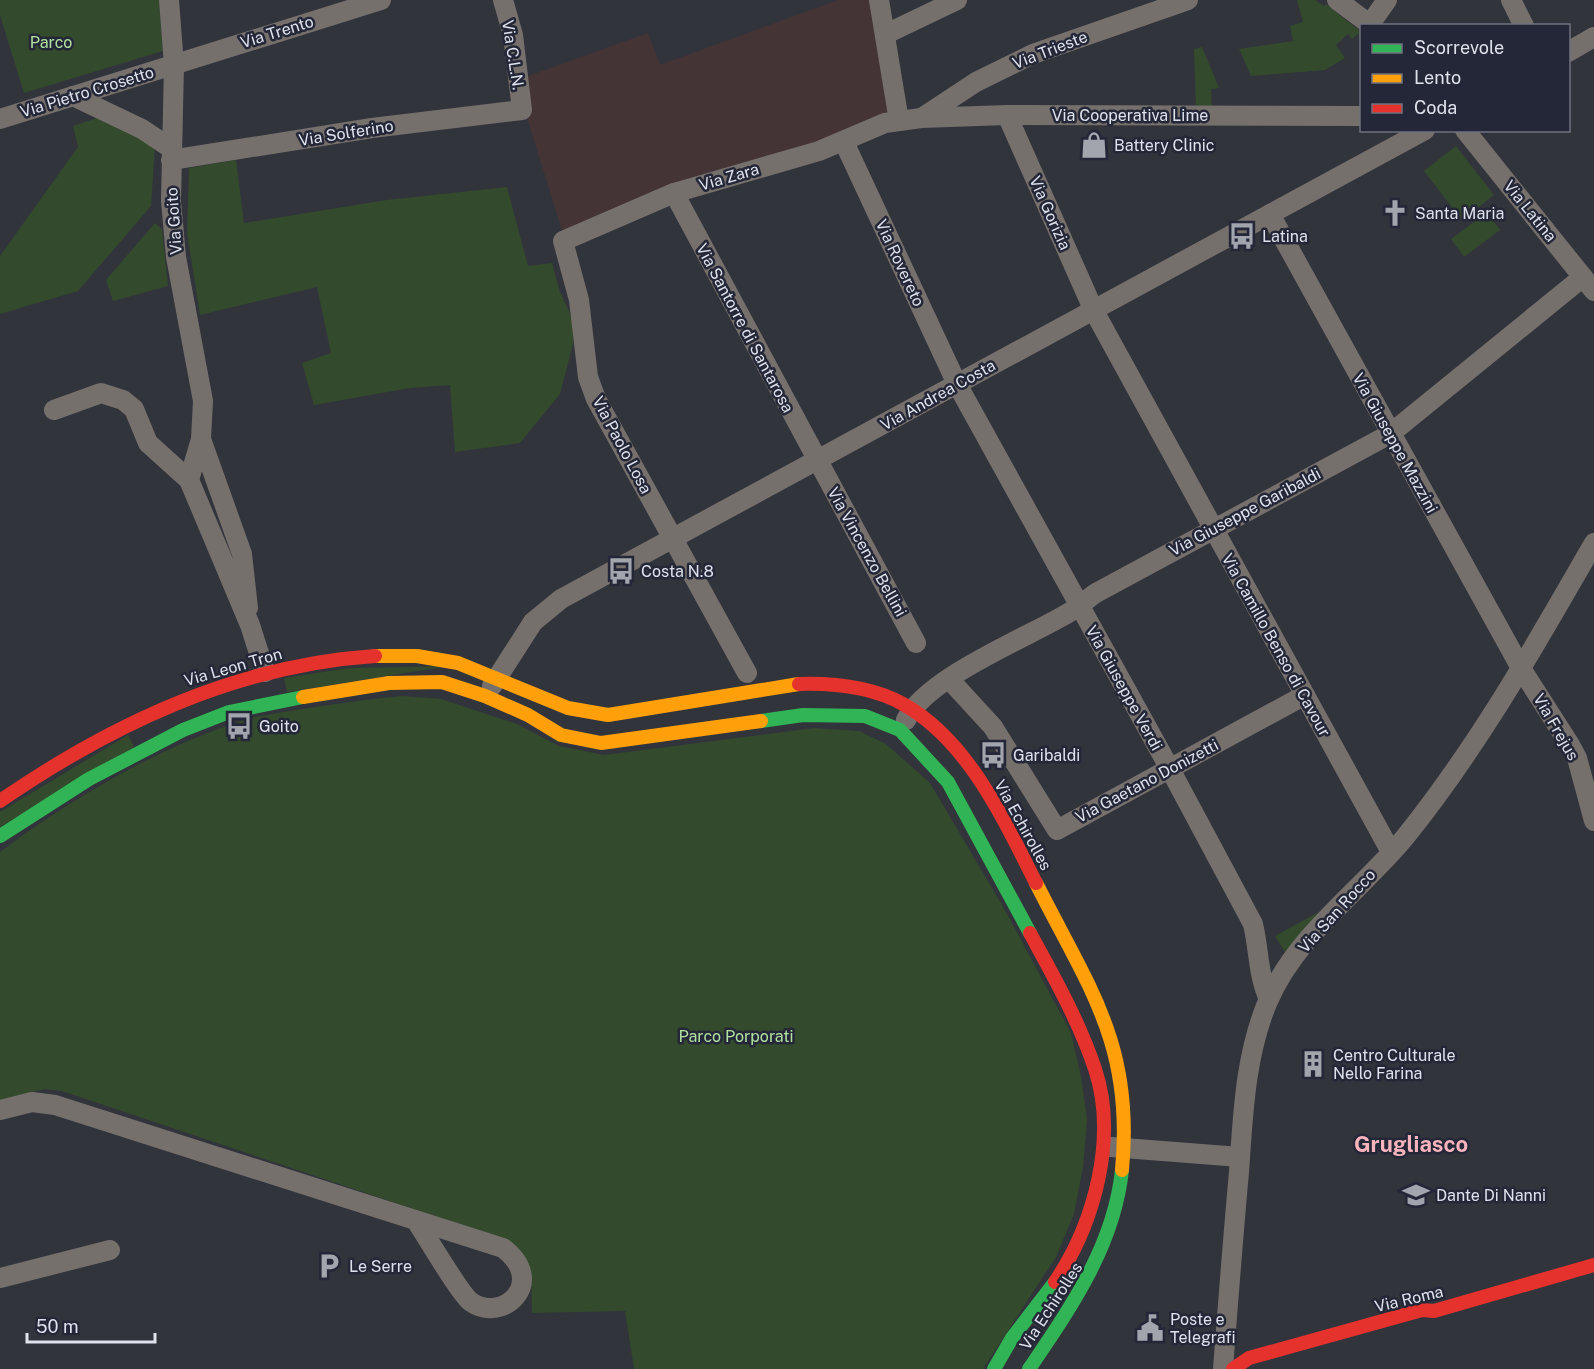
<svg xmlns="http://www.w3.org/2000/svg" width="1594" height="1369" viewBox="0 0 1594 1369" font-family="'Public Sans',sans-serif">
  <rect width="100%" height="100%" fill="#32343c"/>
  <polygon fill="#453435" points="838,0 877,0 897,119 564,237 525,111 520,79 648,33 660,65"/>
  <g fill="#334a2c">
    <polygon points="0,0 159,0 163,51 24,93 0,15"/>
    <polygon points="1297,0 1315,0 1324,6 1326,4 1361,32 1361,37 1358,34 1352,39 1348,34 1336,45 1345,58 1325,70 1251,76 1239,49 1293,41 1290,26 1303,22"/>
    <polygon points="1202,47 1219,88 1211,89 1212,111 1196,110 1194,49"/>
    <polygon points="97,118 155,145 151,206 78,291 0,314 0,256 78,147 73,126"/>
    <polygon points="1456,146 1494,195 1462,220 1424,171"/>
    <polygon points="236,160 244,223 387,200 507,187 528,266 552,263 560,292 573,320 573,344 560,394 520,443 455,452 450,385 410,388 314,405 302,363 331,353 317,287 200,315 187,233 189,168"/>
    <polygon points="1487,212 1500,230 1464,257 1451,239"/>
    <polygon points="155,223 162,229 168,286 113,301 106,280"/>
    <polygon points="449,666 287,692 284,678 349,668"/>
    <path d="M403,696l38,3 76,25 42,22 45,9 210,-27 45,3 27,13 44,39 75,127 66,123 10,43 6,44 -4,47 -9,47 -18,43 -73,112h-349l-9,-58 -93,2c-1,-29 3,-59 -26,-73l-444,-149 -17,-2 -45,11v-248c71,-53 160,-106 245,-132 14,-5 30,-6 45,-9 38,-6 75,-12 113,-15z"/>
    <polygon points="128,735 134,747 0,827 0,812"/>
    <polygon points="1319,912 1288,951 1285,952 1275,936"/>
  </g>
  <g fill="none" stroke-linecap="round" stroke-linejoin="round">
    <g stroke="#76706d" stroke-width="20">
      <polyline points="169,0 174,65 171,201 176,257 203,401 201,439 189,480"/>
      <polyline points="879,0 899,121"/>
      <polyline points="1337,0 1372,26"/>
      <polyline points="1511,0 1524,26"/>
      <polyline points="1370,24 1387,0"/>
      <polyline points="886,34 957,0"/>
      <polyline points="1568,52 1594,37"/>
      <polyline points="73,96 142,129 172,149"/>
      <polyline points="1007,115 1094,311 1391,852"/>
      <polyline points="923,117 976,82 1033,54 1188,0"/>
      <polyline points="0,119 381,0"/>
      <polyline points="1465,130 1594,291"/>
      <path d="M844,142l113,242 213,385 83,155c6,25 5,52 16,75"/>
      <polyline points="171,160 372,128 522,110 513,35 503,0"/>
      <polyline points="674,193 916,643"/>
      <polyline points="1270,214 1522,670 1570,745 1577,758 1594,821"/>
      <polyline points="54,410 101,393 123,400 134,409 148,443 189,480 250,625 265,672"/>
      <polyline points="201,439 242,554 248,608"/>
      <polyline points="747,673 596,399 588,377 579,300 563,241 674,193 819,151 885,123 921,118 1007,115 1362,116"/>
      <polyline points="949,679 993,727 1057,830 1305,695"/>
      <polyline points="492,686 533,622 561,599 1425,130"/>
      <path d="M906,720c21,-43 121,-82 164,-108 9,-5 17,-13 26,-19l294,-159 193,-157"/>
      <path d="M0,1110l32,-8 23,3 448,143c45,34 0,76 -32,54 -10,-7 -45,-66 -54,-80"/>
      <polyline points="1111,1147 1240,1157"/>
      <polyline points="0,1278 110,1250"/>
      <path d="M1223,1369c5,-66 10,-131 16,-197 4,-57 6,-117 29,-171 29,-67 93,-110 138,-165 73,-91 130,-192 188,-293"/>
    </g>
    <g stroke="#30b455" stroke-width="14">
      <polyline points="761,721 803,715 865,716 900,730 948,782 1030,933"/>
      <polyline points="0,836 89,779 183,730 229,712 303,697"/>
      <polyline points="994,1369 1012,1338 1055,1282"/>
      <path d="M1029,1369c42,-62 85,-123 93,-199"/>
    </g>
    <g stroke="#ff9f0a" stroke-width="14">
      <polyline points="375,656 417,656 458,663 568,708 608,715 799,684"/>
      <polyline points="303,697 389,683 442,682 485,696 528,715 561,735 601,743 761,721"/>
      <path d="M1036,883c53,105 98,162 86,287"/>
    </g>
    <g stroke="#e5322d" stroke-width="14">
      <path d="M799,684c35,-1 73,3 104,20 65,36 101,116 133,179"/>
      <path d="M0,801c112,-77 237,-136 375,-145"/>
      <path d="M1030,933c24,44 49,88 65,136 23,69 -1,155 -40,213"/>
      <polyline points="1233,1369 1249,1358 1422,1310 1434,1311 1594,1265"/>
    </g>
  </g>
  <defs>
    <symbol id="shop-bare" viewBox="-9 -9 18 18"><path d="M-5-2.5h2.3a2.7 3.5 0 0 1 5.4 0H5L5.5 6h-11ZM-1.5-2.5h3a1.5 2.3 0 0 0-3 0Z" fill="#a2a5ae" stroke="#242737" stroke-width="2.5" paint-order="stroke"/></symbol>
    <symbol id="church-bare" viewBox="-9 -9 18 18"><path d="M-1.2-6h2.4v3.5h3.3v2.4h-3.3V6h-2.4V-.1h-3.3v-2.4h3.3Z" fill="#a2a5ae" stroke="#242737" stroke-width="2.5" paint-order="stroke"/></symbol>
    <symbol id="bus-bare" viewBox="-9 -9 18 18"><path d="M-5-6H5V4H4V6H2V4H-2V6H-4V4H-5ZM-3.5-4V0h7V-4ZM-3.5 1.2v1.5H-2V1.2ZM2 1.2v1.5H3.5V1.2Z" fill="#a2a5ae" stroke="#242737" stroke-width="2.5" paint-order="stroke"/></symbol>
    <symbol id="building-bare" viewBox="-9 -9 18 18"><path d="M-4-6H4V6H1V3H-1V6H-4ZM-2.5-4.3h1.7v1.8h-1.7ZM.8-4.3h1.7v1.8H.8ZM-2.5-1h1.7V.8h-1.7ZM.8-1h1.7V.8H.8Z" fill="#a2a5ae" stroke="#242737" stroke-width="2.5" paint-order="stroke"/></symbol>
    <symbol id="school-bare" viewBox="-9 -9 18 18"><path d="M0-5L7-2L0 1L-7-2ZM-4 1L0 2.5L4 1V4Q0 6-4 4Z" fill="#a2a5ae" stroke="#242737" stroke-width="2.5" paint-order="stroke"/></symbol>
    <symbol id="parking-bare" viewBox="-9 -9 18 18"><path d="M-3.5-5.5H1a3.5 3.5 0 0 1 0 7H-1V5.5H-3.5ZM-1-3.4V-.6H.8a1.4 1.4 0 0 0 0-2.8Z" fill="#a2a5ae" stroke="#242737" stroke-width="2.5" paint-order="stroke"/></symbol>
    <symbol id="civic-bare" viewBox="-9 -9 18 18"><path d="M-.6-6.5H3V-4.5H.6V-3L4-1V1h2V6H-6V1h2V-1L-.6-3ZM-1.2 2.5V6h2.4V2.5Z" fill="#a2a5ae" stroke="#242737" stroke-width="2.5" paint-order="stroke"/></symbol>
  </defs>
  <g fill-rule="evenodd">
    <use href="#shop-bare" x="1075" y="126" width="38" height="38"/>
    <use href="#church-bare" x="1376" y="194" width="38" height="38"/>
    <use href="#bus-bare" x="1223" y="217" width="38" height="38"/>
    <use href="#bus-bare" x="602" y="552" width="38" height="38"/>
    <use href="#bus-bare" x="220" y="707" width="38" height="38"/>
    <use href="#bus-bare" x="974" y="736" width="38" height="38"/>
    <use href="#building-bare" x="1294" y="1045" width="38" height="38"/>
    <use href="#school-bare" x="1397" y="1176" width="38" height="38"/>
    <use href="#parking-bare" x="310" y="1247" width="38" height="38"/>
    <use href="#civic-bare" x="1131" y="1309" width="38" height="38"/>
  </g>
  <g text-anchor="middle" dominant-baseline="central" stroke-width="5" stroke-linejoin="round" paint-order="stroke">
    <g font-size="16" fill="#dfe2ec" stroke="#242737">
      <text transform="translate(277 32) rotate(-17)">Via Trento</text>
      <text transform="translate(1050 50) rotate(-21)">Via Trieste</text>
      <text transform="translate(513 55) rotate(81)">Via C.L.N.</text>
      <text transform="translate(87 92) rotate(-17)">Via Pietro Crosetto</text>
      <text x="1130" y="115">Via Cooperativa Lime</text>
      <text transform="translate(346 133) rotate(-9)">Via Solferino</text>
      <text transform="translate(729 177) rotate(-16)">Via Zara</text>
      <text transform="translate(1530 211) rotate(51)">Via Latina</text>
      <text transform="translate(1050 213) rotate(66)">Via Gorizia</text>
      <text transform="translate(174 221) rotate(-94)">Via Goito</text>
      <text transform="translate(900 263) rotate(65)">Via Rovereto</text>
      <text transform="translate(745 328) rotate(62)">Via Santorre di Santarosa</text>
      <text transform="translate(938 395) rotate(-29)">Via Andrea Costa</text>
      <text transform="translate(1395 443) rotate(61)">Via Giuseppe Mazzini</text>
      <text transform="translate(622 445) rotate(62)">Via Paolo Losa</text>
      <text transform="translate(1245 512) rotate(-28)">Via Giuseppe Garibaldi</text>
      <text transform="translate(867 552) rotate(61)">Via Vincenzo Bellini</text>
      <text transform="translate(1276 645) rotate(61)">Via Camillo Benso di Cavour</text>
      <text transform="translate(233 667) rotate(-16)">Via Leon Tron</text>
      <text transform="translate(1124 688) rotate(61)">Via Giuseppe Verdi</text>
      <text transform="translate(1556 727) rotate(60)">Via Frejus</text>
      <text transform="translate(1147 781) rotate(-28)">Via Gaetano Donizetti</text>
      <text transform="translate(1023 825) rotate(61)">Via Echirolles</text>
      <text transform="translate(1337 911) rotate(-48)">Via San Rocco</text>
      <text transform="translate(1409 1299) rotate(-13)">Via Roma</text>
      <text transform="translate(1051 1306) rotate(-57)">Via Echirolles</text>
    </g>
    <g font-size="16" fill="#b1e1a0" stroke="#242737">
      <text x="51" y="42">Parco</text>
      <text x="736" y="1036">Parco Porporati</text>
    </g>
    <g font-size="16" fill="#dfe2ec" stroke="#242737" text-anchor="start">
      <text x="1114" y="145">Battery Clinic</text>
      <text x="1415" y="213">Santa Maria</text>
      <text x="1262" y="236">Latina</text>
      <text x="641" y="571">Costa N.8</text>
      <text x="259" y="726">Goito</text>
      <text x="1013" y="755">Garibaldi</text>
      <text x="1333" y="1055">Centro Culturale<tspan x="1333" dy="18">Nello Farina</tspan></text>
      <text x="1436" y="1195">Dante Di Nanni</text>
      <text x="349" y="1266">Le Serre</text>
      <text x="1170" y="1319">Poste e<tspan x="1170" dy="18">Telegrafi</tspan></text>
    </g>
    <g font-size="22" font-weight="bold" fill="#f8b4bc" stroke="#242737">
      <text x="1411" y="1144">Grugliasco</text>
    </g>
  </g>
  <rect x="1360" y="24" width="210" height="108" fill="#242737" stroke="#6f727f" stroke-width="1.5"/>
  <rect x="1372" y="44" width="30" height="9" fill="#30b455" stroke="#6f727f" stroke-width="1.5"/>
  <text x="1414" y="54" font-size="18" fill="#dfe2ec">Scorrevole</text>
  <rect x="1372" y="74" width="30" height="9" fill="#ff9f0a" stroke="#6f727f" stroke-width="1.5"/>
  <text x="1414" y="84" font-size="18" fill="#dfe2ec">Lento</text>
  <rect x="1372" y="104" width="30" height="9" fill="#e5322d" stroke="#6f727f" stroke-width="1.5"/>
  <text x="1414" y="114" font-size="18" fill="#dfe2ec">Coda</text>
  <path d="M27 1333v9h128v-9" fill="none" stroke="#dfe2ec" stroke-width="3"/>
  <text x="36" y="1333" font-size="18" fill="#dfe2ec" stroke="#242737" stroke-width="4.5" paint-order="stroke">50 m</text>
</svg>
